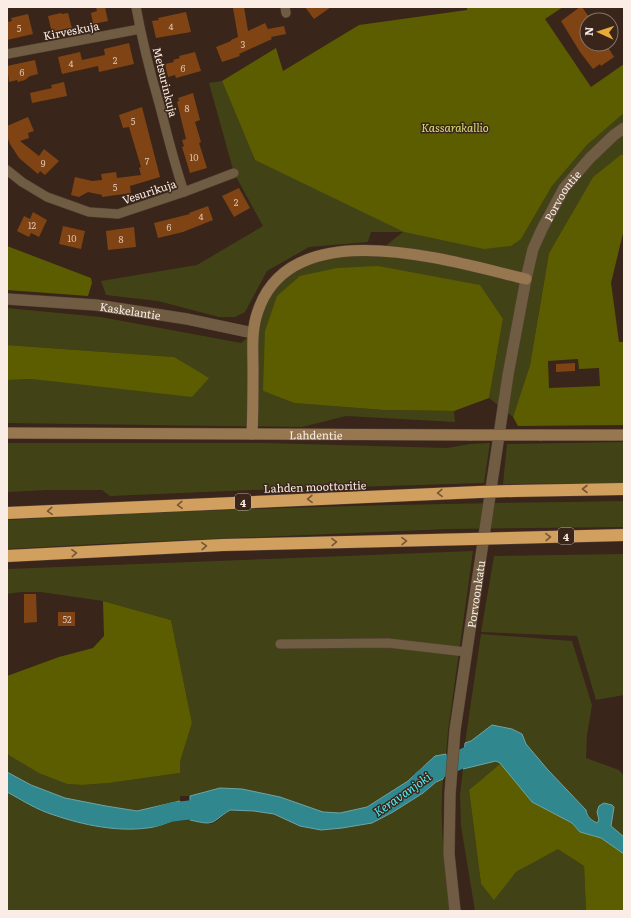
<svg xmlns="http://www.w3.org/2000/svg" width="631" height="918" viewBox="0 0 631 918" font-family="Literata,serif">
  <rect width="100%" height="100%" fill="#392519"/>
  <g fill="#414316">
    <polygon points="222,81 255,160 521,239 552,186 587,145 624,113 624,153 593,177 549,253 530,365 513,417 489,398 503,319 263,391 294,403 383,410 454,411 455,422 346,416 302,427 7,423 7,380 32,379 174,357 7,345 7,308 101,317 241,343 253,333 266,292 298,263 379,251 403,232 371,232 368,242 309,247 267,271 245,312 235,317 219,317 158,301 106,295 101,281 197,265 263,226 234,173 209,83"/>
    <polygon points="624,442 624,483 503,484 507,444"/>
    <polygon points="7,443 265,443 447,448 470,444 490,443 484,483 251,490 110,496 102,490 48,490 7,492"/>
    <path d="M624,501v26l-176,2 -332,14 -109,6v-29c206,-12 411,-16 617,-19z"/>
    <polygon points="473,551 448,731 446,754 435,756 408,781 366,807 340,813 323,812 220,788 190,796 180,796 180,801 137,811 106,806 65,798 31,785 7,772 7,754 67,784 82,785 109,783 180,773 180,762 192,723 171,620 103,601 41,592 21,592 7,594 7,569"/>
    <polygon points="624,554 624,695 596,700 577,636 481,632 494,556"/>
    <path d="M481,634l91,7 20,64 -5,30 -1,23 33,12 5,6v61l-13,-11 3,-19 -2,-2 -8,-2 -7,9 2,8 -2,3c-6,-3 -10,-6 -11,-13l-38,-40 -22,-26 -4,-10 -10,-5 -47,14z"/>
    <polygon points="496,761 501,763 469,790 481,884 494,899 516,872 558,848 584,866 586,911 475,911 461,826 460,795 463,769"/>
    <path d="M443,779c-4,43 2,88 7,132h-443v-119c15,8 30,18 47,23 29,10 63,17 93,13 11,-1 22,-6 32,-10v3l11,-1 21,4 6,-3 13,-11 24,1 20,3 26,12 21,4 21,-2 30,-5 21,-11 30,-19 13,-11z"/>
  </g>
  <g fill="#5b5d00" fill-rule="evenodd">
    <polygon points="467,7 563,7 545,19 591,87 624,64 624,113 587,145 552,186 521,239 511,246 484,249 404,232 255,160 222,81 276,48 283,71 359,25 467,10"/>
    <path d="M622,154l2,2v73l-13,54 8,59h5v83l-106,1 -5,-9 17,-52 19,-112 44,-76zM578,359l1,10 20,-1 1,18 -51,2 -1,-27z"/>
    <polygon points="7,246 91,278 92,283 88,296 7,290"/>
    <polygon points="378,266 480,285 503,319 489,398 454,411 383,410 294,403 263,391 265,331 277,296 300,276 337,268"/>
    <polygon points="7,345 174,357 209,378 192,397 32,379 7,380"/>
    <polygon points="103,601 171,620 192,723 180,762 180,773 109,783 82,785 67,784 39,773 7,754 7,676 59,657 93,648 104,636"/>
    <polygon points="501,763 532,802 572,823 580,832 601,838 624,854 624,911 586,911 584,866 558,849 516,872 494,900 481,884 469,790"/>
  </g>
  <g fill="#30878d" stroke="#6da6a7">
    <path d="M492,725l20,4 10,5 4,10 22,26 38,40c1,7 5,10 11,13l2,-3 -2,-8 2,-6 5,-3 8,2 2,2 -3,19 13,11v17l-23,-16 -21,-6 -8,-9 -40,-21 -32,-39 -4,-2 -33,8 2,-26 6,-2z"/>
    <path d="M446,754l-3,25 -7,3 -13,11 -30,19 -21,11 -30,5 -21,2 -21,-4 -26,-12 -20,-3 -24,-1c-20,13 -14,16 -40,10v-24l30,-8 22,1 38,8 43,15 17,1 27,-6 41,-26 27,-25z"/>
    <path d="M7,772l24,13 34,13 41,8 31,5 43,-10 -1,17c-10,4 -21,9 -32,10 -30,4 -64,-3 -93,-13 -17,-5 -32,-15 -47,-23z"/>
  </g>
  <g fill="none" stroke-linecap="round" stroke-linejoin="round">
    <g stroke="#30878d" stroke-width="19">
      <polyline points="422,780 431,773 487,747"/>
      <polyline points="155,817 172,812 216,807"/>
    </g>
  </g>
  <g fill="#804414">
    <polygon points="96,7 105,7 108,21 93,24 91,13 97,11"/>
    <polygon points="244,7 248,31 265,23 268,29 284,26 286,34 271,37 272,39 239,54 240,56 222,62 216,47 231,41 231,40 238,37 233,8"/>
    <polygon points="305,7 331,7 314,19"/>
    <polygon points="580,7 582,7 591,20 587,20 587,44 606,44 614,57 601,66 600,64 593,69 580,52 561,21"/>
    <polygon points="186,12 191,32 156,38 152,21 159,20 158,18"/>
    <polygon points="61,13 62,14 68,13 72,28 52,33 48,16"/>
    <polygon points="28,14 33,34 7,40 7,22 12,21 11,18"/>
    <polygon points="129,43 134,64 99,72 98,66 62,74 58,57 80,52 82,60 105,55 104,49"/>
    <polygon points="195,52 201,71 176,78 175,75 168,77 165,64 174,62 173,60 180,58 179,56"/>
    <polygon points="35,60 38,74 30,76 25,80 18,82 17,80 9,82 7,66"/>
    <polygon points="64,82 67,96 32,103 30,93 52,88 51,85"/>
    <polygon points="193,93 200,120 195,122 201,142 199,143 207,168 190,173 182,147 184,146 182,140 186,139 177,102 179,101 178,98"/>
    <polygon points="142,107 160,177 130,186 131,193 102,197 102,195 88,192 79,197 71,195 75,177 92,181 102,180 101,174 116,172 117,178 141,175 139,168 141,167 129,127 123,128 119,115"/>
    <polygon points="28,117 34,131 28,133 29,138 20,141 39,156 44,149 59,161 45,175 40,171 38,174 19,158 10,144 7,136 7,126"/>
    <polygon points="239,188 250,208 234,217 222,196"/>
    <polygon points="208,206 213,220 183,232 158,238 154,223 190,214 189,213"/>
    <polygon points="33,212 47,220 39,237 31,233 29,237 17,231 24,216 30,219"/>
    <polygon points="63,226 85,231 81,249 59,244"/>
    <polygon points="134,227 136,247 108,250 106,231"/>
    <polygon points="575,363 575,371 556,372 556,364"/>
    <polygon points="24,594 36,594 37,622 24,623"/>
    <rect x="58" y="612" width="17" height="14"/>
  </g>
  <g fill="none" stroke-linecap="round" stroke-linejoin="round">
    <defs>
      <g id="minor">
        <path d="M136,7c6,33 14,65 23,96 8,30 15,60 25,89"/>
        <polyline points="285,7 286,13"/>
        <polyline points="7,54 140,29"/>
        <polyline points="7,170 22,182 47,197 89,212 118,214 184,192 234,173"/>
        <polyline points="280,644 388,643 466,652"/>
      </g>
      <g id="tertiary">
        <path id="s1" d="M7,299l89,6 91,14 66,14"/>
        <path id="s2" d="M455,911l-6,-57 1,-60 5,-64 53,-355 18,-96 7,-30 9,-20 22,-41 26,-30 24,-23 10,-7"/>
      </g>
      <g id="secondary">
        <path id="s3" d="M7,433l464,2"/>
        <path d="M252,434c1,-21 1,-42 1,-64 0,-20 -2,-40 5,-59 34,-101 195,-49 268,-32"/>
        <polyline points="540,435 624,435"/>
      </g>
      <g id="motorway">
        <polyline points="513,491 624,489"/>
        <polyline points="7,513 479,492"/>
        <polyline points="509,538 624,535"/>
        <polyline points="7,556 223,545 472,539"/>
      </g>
    </defs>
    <use href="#minor" stroke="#544136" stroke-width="10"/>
    <use href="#tertiary" stroke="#544136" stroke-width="12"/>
    <use href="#secondary" stroke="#544136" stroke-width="12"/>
    <use href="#motorway" stroke="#544136" stroke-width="13"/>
    <use href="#minor" stroke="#705c43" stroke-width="9"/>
    <use href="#tertiary" stroke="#705c43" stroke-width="11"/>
    <use href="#secondary" stroke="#97774f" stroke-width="11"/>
    <use href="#motorway" stroke="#d19f5e" stroke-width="12"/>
    <defs>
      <polyline id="secondary-bridge" points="471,435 540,435"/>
      <g id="motorway-bridge">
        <polyline points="479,492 513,491"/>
        <polyline points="472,539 509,538"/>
      </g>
    </defs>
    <use href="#secondary-bridge" stroke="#544136" stroke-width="12" stroke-linecap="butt"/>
    <use href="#motorway-bridge" stroke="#544136" stroke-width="13" stroke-linecap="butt"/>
    <use href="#secondary-bridge" stroke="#97774f" stroke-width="11"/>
    <use href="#motorway-bridge" stroke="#d19f5e" stroke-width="12"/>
  </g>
  <defs><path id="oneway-chevron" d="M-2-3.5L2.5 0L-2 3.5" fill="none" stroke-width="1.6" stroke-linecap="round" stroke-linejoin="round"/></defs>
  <g stroke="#765635">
    <use href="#oneway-chevron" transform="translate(585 489) rotate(-180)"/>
    <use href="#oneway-chevron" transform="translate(440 493) rotate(178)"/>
    <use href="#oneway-chevron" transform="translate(310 499) rotate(178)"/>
    <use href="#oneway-chevron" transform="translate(180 505) rotate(177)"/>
    <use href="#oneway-chevron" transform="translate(50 511) rotate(177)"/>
    <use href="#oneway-chevron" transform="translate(548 537) rotate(-2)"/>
    <use href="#oneway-chevron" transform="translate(404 541) rotate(-1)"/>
    <use href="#oneway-chevron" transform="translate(334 542) rotate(-1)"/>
    <use href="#oneway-chevron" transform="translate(204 546) rotate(-3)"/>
    <use href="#oneway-chevron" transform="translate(74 553) rotate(-3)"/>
  </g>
  <g text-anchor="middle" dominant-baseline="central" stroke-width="3" stroke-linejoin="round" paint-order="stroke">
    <g font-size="9" fill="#dcc3b1">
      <text x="171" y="26">4</text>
      <text x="19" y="28">5</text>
      <text x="243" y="44">3</text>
      <text x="115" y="60">2</text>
      <text x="71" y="63">4</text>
      <text x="183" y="68">6</text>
      <text x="22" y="72">6</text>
      <text x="187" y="108">8</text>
      <text x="133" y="121">5</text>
      <text x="194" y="157">10</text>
      <text x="147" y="161">7</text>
      <text x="43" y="163">9</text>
      <text x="115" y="187">5</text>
      <text x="236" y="202">2</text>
      <text x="201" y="216">4</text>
      <text x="32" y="225">12</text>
      <text x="169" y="227">6</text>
      <text x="72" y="238">10</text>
      <text x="121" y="239">8</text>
      <text x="67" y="619">52</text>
    </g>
    <g fill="#392519" stroke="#c0b1a8" stroke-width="1">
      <rect x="235" y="494" width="16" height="16" rx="3"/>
      <rect x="558" y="528" width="16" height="16" rx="3"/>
    </g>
    <g font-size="10" font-weight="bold" fill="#faede5">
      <text x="243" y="502">4</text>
      <text x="566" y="536">4</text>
    </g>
    <g font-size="11" fill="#faede5" stroke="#392519">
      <text transform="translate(71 30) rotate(-11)">Kirveskuja</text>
      <text transform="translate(166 82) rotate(76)">Metsurinkuja</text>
      <text transform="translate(149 191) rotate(-18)">Vesurikuja</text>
      <text stroke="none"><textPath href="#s2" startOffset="730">Porvoontie</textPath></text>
      <text stroke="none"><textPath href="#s1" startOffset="124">Kaskelantie</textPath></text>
      <text stroke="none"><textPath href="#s3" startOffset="309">Lahdentie</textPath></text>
      <text transform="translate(315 486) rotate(-2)">Lahden moottoritie</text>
      <text stroke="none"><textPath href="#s2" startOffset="319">Porvoonkatu</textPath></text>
    </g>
    <g font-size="11" font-style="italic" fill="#dae074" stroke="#392519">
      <text x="455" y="127">Kassarakallio</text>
    </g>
    <g font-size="12" font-style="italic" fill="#50f2fd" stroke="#392519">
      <text transform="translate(402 794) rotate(-35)">Keravanjoki</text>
    </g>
  </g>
  <rect width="631" height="918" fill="none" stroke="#faede5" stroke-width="16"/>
  <g transform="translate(599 32) rotate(273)"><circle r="19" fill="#392519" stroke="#86756b"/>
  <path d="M0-3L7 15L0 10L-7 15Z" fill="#eaaa38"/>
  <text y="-6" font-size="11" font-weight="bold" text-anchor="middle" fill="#faede5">N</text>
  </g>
</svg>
